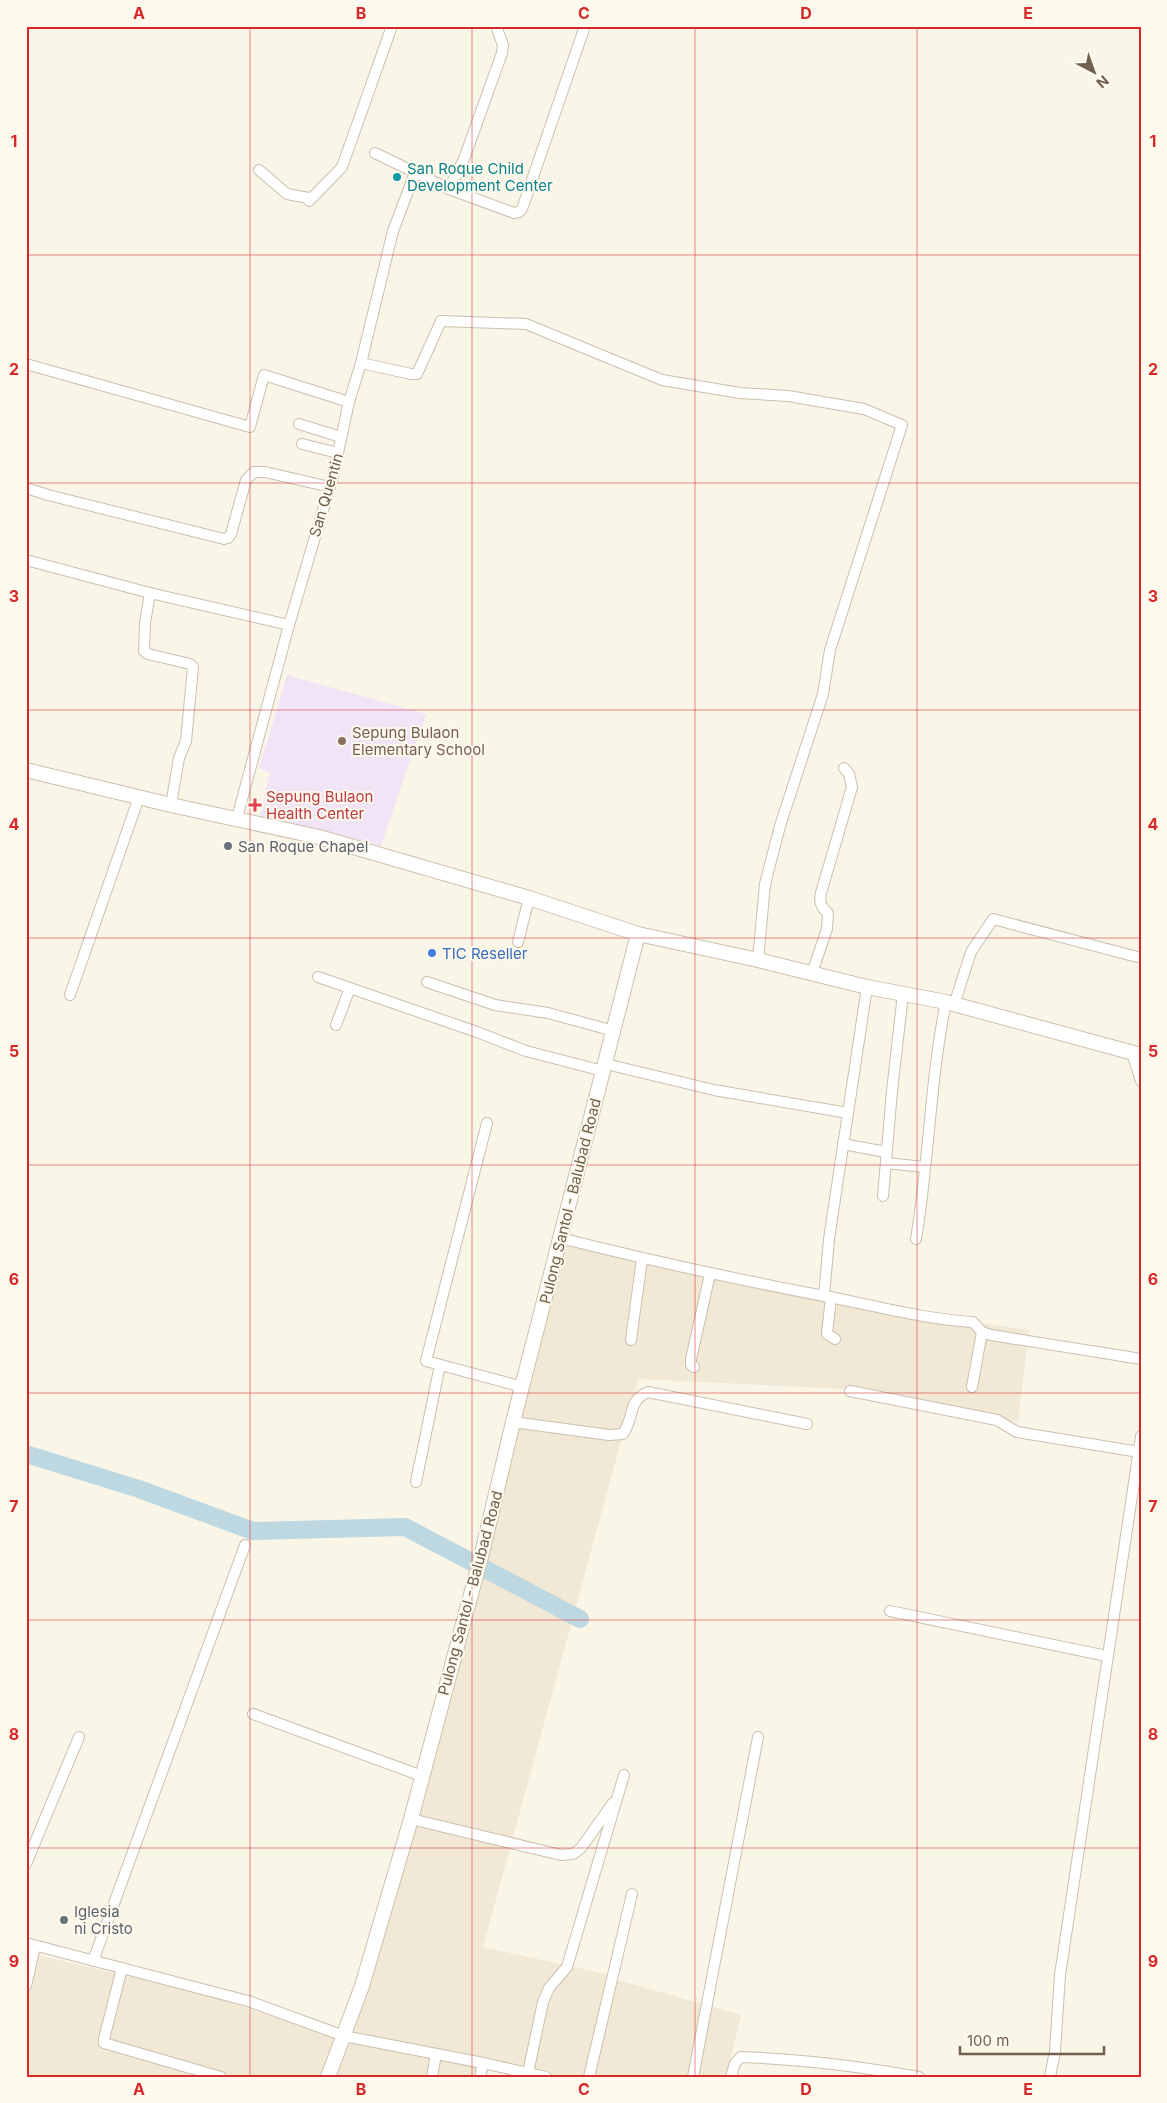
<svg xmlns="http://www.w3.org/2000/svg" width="1167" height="2103" viewBox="0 0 1167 2103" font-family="Inter,sans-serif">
  <rect width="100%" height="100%" fill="#faf6e7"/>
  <g fill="#f1e8d6">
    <polygon points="564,1243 840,1303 1029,1330 1018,1422 885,1391 638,1379 483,1947 611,1975 618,1980 741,2015 726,2077 566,2077 351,2031"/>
    <polygon points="34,1954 210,1996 339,2038 325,2077 26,2077 26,1999"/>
    <polygon points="351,2040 481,2067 478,2077 333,2077"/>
  </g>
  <polygon fill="#f2e4f7" points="287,675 426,714 381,846 317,829 259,817 270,773 259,768"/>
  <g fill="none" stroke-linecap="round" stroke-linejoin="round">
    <polyline stroke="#bed8e2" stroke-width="18" points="26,1454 139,1489 253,1531 405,1527 580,1619"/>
    <defs>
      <g id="street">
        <polyline points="375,153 449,189 514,213 519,212 522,209 585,26"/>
        <polyline points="259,170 287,194 309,198 309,201 342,167 392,26"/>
        <polyline points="449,189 464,159 502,53 503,45 496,26"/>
        <polyline points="361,363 411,374 417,374 441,321 526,324 662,380 740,393 788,396 864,409 902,425 830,650 823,694 780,826 765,884 758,960"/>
        <polyline points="26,364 250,427 264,375 349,402"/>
        <polyline points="299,424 341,437"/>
        <polyline points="302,444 338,453"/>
        <polyline points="26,488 48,495 224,539 228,538 231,534 246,480 254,472 265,472 330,487"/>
        <polyline points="26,560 150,593 289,625"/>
        <polyline points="150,593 145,623 144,651 148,654 190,664 193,667 186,741 179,758 171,805"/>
        <polyline points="237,818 289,625 333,476 349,402 361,363 393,231 415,173"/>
        <polyline points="518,942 529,898"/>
        <path d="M812,973l15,-44 1,-16c-7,-5 -9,-12 -7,-20l31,-106 -3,-13 -5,-6"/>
        <polyline points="318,977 477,1032 526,1051 603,1071"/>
        <polyline points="427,982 495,1005 548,1013 614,1031"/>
        <polyline points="70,995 139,797"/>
        <polyline points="954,1005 971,952 993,919 1141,958"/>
        <polyline points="336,1025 350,988"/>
        <polyline points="1132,1053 1141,1081"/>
        <polyline points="606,1064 714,1090 848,1113"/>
        <polyline points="487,1123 426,1361 523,1387"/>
        <polyline points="843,1144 886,1152"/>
        <polyline points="886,1163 924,1167"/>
        <polyline points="883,1196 892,1091 903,994"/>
        <path d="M560,1238c88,22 175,41 264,58 49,9 98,23 149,26l9,10 9,3 150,24"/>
        <path d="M916,1239c13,-78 14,-159 30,-237"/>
        <polyline points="824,1296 829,1239 867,987"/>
        <polyline points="831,1297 827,1334 835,1339"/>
        <polyline points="631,1340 642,1259"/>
        <polyline points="694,1367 691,1365 691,1359 710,1274"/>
        <polyline points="972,1387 982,1332"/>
        <polyline points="850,1391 997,1420 1017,1432 1139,1452"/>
        <path d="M513,1422l96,13 14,-1c12,-17 4,-33 25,-42l159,32"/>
        <polyline points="416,1482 440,1365"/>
        <polyline points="890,1611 1107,1656"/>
        <polyline points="253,1714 422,1776"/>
        <polyline points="411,1819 561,1855 573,1854 581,1848 613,1803"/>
        <polyline points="26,1864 79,1737"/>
        <polyline points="26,1943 248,2001 344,2036 483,2063 546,2077"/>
        <polyline points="93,1961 245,1545"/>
        <polyline points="122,1968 104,2039 104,2043 221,2077"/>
        <polyline points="26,1986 35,1946"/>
        <polyline points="528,2073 543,2002 549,1988 567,1967 624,1775"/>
        <polyline points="432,2077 436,2054"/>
        <polyline points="480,2077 483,2063"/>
        <polyline points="589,2077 632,1894"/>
        <polyline points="693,2077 758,1737"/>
        <path d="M731,2077l4,-14 6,-6c62,2 117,9 178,20"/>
        <polyline points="1050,2077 1055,2051 1060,1975 1141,1436"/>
      </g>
      <g id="secondary">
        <polyline points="26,770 171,805 319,837 529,898 638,934 758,960 867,987 946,1002 1141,1055"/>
        <polyline points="328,2077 362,1986 411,1819 482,1553 513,1422 638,934"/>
      </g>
    </defs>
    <use href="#street" stroke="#cbbfae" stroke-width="12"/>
    <use href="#secondary" stroke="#cdc0ac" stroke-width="16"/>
    <use href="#street" stroke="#fff" stroke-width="10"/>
    <use href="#secondary" stroke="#fff" stroke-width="14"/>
  </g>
  <path fill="none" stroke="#d62828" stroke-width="1" stroke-opacity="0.55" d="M250,26v2051M472,26v2051M695,26v2051M917,26v2051M26,255h1115M26,483h1115M26,710h1115M26,938h1115M26,1165h1115M26,1393h1115M26,1620h1115M26,1848h1115"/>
  <circle fill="#0f9aa8" stroke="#fdf9ed" stroke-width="2" cx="397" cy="177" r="5"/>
  <circle fill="#8d6e63" stroke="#fdf9ed" stroke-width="2" cx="342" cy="741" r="5"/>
  <path fill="#e0444e" stroke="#fdf9ed" stroke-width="2" d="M252.5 797.5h5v5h5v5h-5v5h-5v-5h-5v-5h5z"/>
  <g fill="#6b7280" stroke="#fdf9ed" stroke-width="2">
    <circle cx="228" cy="846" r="5"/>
    <circle cx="64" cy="1920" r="5"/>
  </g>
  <circle fill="#3f7fe0" stroke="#fdf9ed" stroke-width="2" cx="432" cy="953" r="5"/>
  <g text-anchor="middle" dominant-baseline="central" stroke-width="4" stroke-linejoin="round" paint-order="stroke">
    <g font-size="15" fill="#0d838f" stroke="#fdf9ed" text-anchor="start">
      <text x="407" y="168">San Roque Child<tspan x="407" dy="17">Development Center</tspan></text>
    </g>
    <g font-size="15" fill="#71604e" stroke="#fdf9ed">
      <text transform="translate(326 495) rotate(-74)">San Quentin</text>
      <text transform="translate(570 1201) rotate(-76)">Pulong Santol - Balubad Road</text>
      <text transform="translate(470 1593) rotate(-75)">Pulong Santol - Balubad Road</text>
    </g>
    <g font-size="15" fill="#785e54" stroke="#fdf9ed" text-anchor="start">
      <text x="352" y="732">Sepung Bulaon<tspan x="352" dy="17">Elementary School</tspan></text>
    </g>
    <g font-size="15" fill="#be3a42" stroke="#fdf9ed" text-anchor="start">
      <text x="266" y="796">Sepung Bulaon<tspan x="266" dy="17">Health Center</tspan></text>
    </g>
    <g font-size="15" fill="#5b616d" stroke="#fdf9ed" text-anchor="start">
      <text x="238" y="846">San Roque Chapel</text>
      <text x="74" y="1911">Iglesia<tspan x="74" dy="17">ni Cristo</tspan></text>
    </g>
    <g font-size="15" fill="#366cbe" stroke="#fdf9ed" text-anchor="start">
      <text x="442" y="953">TIC Reseller</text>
    </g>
  </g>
  <rect width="1167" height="2103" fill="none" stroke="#fdf9ed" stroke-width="55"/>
  <g transform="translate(1094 72) rotate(139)" stroke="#fdf9ed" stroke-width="4" paint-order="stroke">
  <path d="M0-4L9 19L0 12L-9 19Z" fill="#71604e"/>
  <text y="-8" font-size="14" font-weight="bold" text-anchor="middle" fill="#71604e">N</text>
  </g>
  <path d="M960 2046v8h144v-8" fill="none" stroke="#71604e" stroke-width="2.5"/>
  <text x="967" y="2046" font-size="15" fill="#71604e" stroke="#fdf9ed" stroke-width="4" paint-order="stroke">100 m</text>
  <rect x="28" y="28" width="1112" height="2048" fill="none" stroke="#d62828" stroke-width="2"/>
  <g font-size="16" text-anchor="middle" font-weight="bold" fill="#d62828">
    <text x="139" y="19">A</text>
    <text x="361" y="19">B</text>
    <text x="584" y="19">C</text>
    <text x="806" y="19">D</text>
    <text x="1028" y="19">E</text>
    <text x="14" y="147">1</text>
    <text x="1153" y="147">1</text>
    <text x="14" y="375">2</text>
    <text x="1153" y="375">2</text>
    <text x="14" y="602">3</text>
    <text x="1153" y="602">3</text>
    <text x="14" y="830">4</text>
    <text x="1153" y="830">4</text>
    <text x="14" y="1057">5</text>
    <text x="1153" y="1057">5</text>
    <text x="14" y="1285">6</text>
    <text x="1153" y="1285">6</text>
    <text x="14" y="1512">7</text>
    <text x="1153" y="1512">7</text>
    <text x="14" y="1740">8</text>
    <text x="1153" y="1740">8</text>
    <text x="14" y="1967">9</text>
    <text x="1153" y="1967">9</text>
    <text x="139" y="2095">A</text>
    <text x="361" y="2095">B</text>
    <text x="584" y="2095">C</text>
    <text x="806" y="2095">D</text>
    <text x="1028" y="2095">E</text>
  </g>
</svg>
